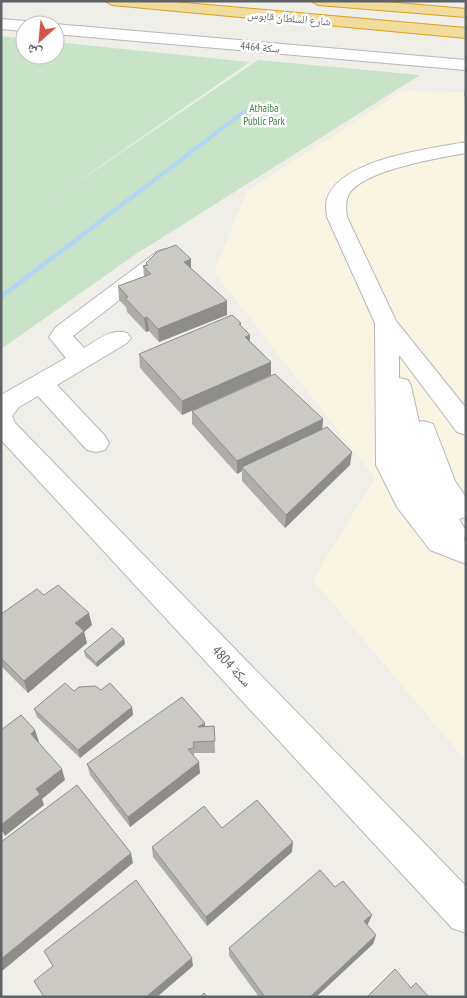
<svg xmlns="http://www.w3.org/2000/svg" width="467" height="998" viewBox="0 0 467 998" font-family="'PT Sans Narrow','Noto Naskh Arabic',sans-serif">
  <rect width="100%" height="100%" fill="#efeee8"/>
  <polygon fill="#faf5e2" points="403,91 466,92 466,761 313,580 375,478 214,272 247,191"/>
  <polygon fill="#c8e3c8" points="1,36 25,39 25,55 55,55 55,42 250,62 57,196 258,60 420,75 136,254 1,349"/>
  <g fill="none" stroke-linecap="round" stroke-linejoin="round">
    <polygon fill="#b2d7f5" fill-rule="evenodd" points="243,110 248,111 1,300 1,294"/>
    <defs>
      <g id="minor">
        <polygon points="1,19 25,21 32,25 25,25 25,31 1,29"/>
        <polygon points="55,24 466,60 466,70 55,34 55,25 53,25"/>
        <path d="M466,142v11c-28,5 -102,17 -117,41 -4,7 -3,15 -2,23l49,104 70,87v27l-9,-3 -58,-77v23l9,2 3,6 8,36 5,-1 9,3 22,57 11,16v20l-7,2 7,12 -2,9 2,1v23l-36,-14 -33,-43 -21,-42 -1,-142 -48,-106c-1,-8 -2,-16 2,-23 19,-36 100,-45 137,-52z"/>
        <path d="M165,249l7,2 4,4 -4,4 -99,77 11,12c14,-8 27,-20 43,-15l4,5 -4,5 -70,42 48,51 4,7 -4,7 -9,2 -9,-2 -49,-54 -19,11 -7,9 3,7 451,463v47l-14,-5 -451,-488v-45l65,-37 -17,-21 7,-10 102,-76z"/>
      </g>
      <g id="highway">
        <polygon points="105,1 163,1 466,28 466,38 112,5"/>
        <polygon points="311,1 375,1 466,9 466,17 318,5"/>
      </g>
    </defs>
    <use href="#minor" stroke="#b5b7ba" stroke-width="2"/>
    <use href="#highway" stroke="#dba11c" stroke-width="2"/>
    <use href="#minor" fill="#fff" fill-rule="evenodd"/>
    <use href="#highway" fill="#f1dc9d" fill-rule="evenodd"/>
  </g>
  <g fill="#afada9">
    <polygon points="465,89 466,89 466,101 464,94"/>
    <polygon points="146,263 191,268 227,301 227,315 159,342 149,331 146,332 127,312 126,307 119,300 118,286 144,277 143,266 146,265"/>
    <polygon points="241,323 241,327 250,335 250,341 271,362 271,375 182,415 140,368 139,354"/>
    <polygon points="192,411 323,419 322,429 350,465 285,528 242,481 242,471 237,474 192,424"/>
    <polygon points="44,595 92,625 84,632 87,643 28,693 1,666 1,614"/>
    <polygon points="124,639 125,644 97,667 85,656 84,651"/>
    <polygon points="101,690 132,707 133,715 80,758 37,717 34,709 74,691"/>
    <polygon points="214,726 215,753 194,753 194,757 200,773 130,827 90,775 87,764 205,727"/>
    <polygon points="222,828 292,852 207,926 153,857 152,847"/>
    <polygon points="335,887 368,924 367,925 376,935 373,944 316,997 259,997 229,956 229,948"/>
  </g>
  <g fill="#8e8d89">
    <polygon points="191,259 191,273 184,262"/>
    <polygon points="227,301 227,315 159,342 158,329"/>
    <polygon points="147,317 149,331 146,332 144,318"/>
    <polygon points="250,335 249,348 245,337"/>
    <polygon points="271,362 271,375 182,415 182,401"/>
    <polygon points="323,419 322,433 242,467 242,471 237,474 237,461"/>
    <polygon points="352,452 350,465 285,528 286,515"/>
    <polygon points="89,613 92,625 84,632 87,643 28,693 24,681 75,623"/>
    <polygon points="124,639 125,644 97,667 96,663"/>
    <polygon points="132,707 133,715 80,758 78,750"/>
    <polygon points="205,723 205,734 198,727"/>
    <polygon points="35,730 39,742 35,745 31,734"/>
    <polygon points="199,762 200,773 130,827 128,817"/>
    <polygon points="62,769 65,780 42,799 44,805 5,836 1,829 1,825 36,789"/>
    <polygon points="293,842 292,852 207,926 206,917"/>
    <polygon points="131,853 133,863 2,971 1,959"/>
    <polygon points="372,915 368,924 361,930 364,921"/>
    <polygon points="376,935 373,944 316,997 310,997"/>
    <polygon points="192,958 193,966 157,997 146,997"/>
  </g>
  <g fill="#cbc9c4" stroke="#8e8d89">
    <polygon points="176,245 191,259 184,262 227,301 158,329 147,317 144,318 125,298 128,297 118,286 151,274 143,266 148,265 146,263 157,252"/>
    <polygon points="232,315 241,323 239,324 250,335 245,337 271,362 182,401 139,354"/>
    <polygon points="275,374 323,419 237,461 192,411"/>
    <polygon points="327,427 352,452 286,515 242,467"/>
    <polygon points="58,585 89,613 75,623 84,631 24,681 1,658 1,614 37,589 44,595"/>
    <polygon points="112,628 124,639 96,663 84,651"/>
    <polygon points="65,683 74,691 79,687 95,686 101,690 110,683 132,707 78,750 34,709"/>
    <polygon points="182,697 205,723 198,727 214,726 215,741 193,742 194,748 188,749 199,762 128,817 87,764"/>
    <polygon points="21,715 35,730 31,734 62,769 36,789 40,794 1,825 1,730"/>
    <polygon points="77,785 131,853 1,959 1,842"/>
    <polygon points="257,800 293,842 206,917 152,847 204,806 222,828"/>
    <polygon points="320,870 335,887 343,881 372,915 364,921 376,935 310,997 265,997 229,948"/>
    <polygon points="136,880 192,958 146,997 44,997 34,981 53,966 44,951"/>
    <polygon points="395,969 411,988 416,983 429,997 367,997"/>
    <polygon points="204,993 207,997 200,997"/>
  </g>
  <g text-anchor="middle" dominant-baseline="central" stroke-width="5" stroke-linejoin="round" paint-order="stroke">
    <g font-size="11" fill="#5f6266" stroke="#fff">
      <text transform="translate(289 18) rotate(5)">شارع السلطان قابوس</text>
      <text transform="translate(260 47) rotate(5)">سكة 4464</text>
    </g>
    <g font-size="11" fill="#418345" stroke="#fff">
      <text x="264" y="108">Athaiba<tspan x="264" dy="13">Public Park</tspan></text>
    </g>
    <g font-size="14" fill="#5f6266" stroke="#fff">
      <text transform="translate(232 666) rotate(47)">سكة 4804</text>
    </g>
  </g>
  <rect width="467" height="998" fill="none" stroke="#5f6266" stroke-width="5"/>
  <g transform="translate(40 40) rotate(207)"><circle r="24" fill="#ffffff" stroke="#bfc0c2"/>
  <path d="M0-4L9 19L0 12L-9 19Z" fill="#d55448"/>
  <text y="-8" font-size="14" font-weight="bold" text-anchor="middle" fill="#5f6266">ش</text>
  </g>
</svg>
